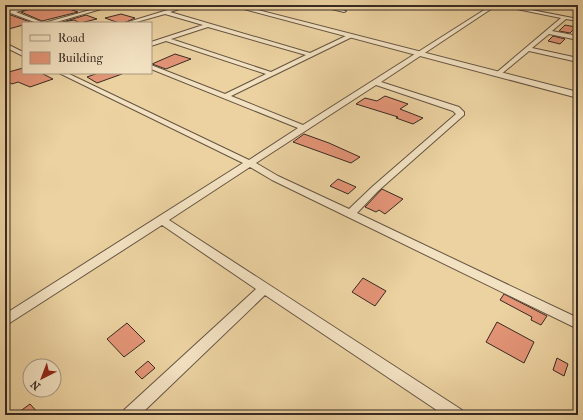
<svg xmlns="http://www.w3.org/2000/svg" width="583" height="420" viewBox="0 0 583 420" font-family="'IM FELL French Canon',serif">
  <rect width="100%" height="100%" fill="#ecd2a1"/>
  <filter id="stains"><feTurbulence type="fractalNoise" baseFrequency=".005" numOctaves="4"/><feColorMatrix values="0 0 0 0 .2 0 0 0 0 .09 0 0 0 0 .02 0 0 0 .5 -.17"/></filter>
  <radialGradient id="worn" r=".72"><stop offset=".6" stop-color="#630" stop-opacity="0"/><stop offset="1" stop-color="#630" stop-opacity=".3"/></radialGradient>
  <g fill="#e49577" stroke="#382a22">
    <polygon points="42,5 58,5 78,12 42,21 21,12"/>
    <polygon points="5,14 8,14 33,23 23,23 23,25 5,30"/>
    <polygon points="121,14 135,18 124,23 119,23 105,18"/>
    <polygon points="86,15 97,19 80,23 74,20 59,23"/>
    <polygon points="565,25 576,27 570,33 559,31"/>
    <polygon points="553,36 565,39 560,44 548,41"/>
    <polygon points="175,54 191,59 166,69 152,64"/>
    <polygon points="23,68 23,73 41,73 53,79 30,87 18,82 12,84 5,80 5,73"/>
    <polygon points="98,73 122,73 122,74 97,83 87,77"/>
    <polygon points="385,96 408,104 400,109 423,118 413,124 396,118 398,117 356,104 365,98 377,101"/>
    <polygon points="304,134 329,143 360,157 351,163 293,142"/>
    <polygon points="338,179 356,187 348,194 330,186"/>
    <polygon points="382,189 403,199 385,214 379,210 376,212 365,207"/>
    <polygon points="363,278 386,291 375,306 352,292"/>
    <polygon points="504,294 547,316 541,325 531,320 532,317 500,300"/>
    <polygon points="497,322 534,342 524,363 486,342"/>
    <polygon points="127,323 145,341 124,357 107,339"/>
    <polygon points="557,358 568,364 564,376 553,370"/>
    <polygon points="148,361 155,368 142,379 135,372"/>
    <polygon points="30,404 40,415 15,415"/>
  </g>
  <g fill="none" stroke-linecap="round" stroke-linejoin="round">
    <defs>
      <g id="minor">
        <polygon points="33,5 41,5 16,12 44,23 108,5 115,5 53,23 37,23 5,11 5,8 11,10"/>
        <path d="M184,5h7l-21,7 140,41 38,-18h4v2l-121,59 72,29 189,-120h14l72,14v2l-12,-2 -14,12 26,5v4l-29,-6 -17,14 46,10v4l-49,-11 -29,24h-4v-2l65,-55 -64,-13 -116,77 78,25 5,5v3l-86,76 -21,22 221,105v11l-306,-149 -22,-13 -81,53 293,190 3,5h-21l-179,-120 -125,120h-19l3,-5 132,-121 -94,-64 -157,101v-12l238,-151 -184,-90h8l182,87 49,-32 -147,-59v-4l74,29 41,-20 -100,-33 -15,5v-4l52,-17 -38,-11 -32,9h-8zM208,27l98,28 -35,17 -100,-33zM376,85l77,26 3,3 -84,73 -23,22 -71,-33 -22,-13z"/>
        <polygon points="257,5 264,5 249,10 247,9"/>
        <polygon points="315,5 323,5 346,11 344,12"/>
        <polygon points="5,43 23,52 23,56 5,47"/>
      </g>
      <polygon id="tertiary" points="229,5 238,5 578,92 578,98"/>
    </defs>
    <use href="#minor" stroke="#655442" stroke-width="2"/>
    <use href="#tertiary" stroke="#655442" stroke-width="2"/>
    <use href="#minor" fill="#f3e2c2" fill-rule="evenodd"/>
    <use href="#tertiary" fill="#f3e2c2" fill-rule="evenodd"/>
  </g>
  <rect width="583" height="420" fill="none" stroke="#ecd2a1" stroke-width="20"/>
  <rect x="6" y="6" width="571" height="408" fill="none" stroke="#382a22" stroke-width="2"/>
  <rect x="10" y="10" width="563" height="400" fill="none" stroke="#382a22"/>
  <rect x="22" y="22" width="130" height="52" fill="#f3e2c2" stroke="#a89882"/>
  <rect x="30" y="35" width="20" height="6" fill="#f3e2c2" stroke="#a89882"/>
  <text x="58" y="42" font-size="12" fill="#382a22">Road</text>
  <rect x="30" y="52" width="20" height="12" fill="#e49577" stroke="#a89882"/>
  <text x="58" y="62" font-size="12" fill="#382a22">Building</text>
  <g transform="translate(42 378) rotate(222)"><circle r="19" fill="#f3e2c2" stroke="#a89882"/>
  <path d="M0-3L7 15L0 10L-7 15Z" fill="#8f2418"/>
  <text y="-6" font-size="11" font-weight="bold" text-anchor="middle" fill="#382a22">N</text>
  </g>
  <rect width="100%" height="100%" filter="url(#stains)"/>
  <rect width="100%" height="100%" fill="url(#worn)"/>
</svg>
